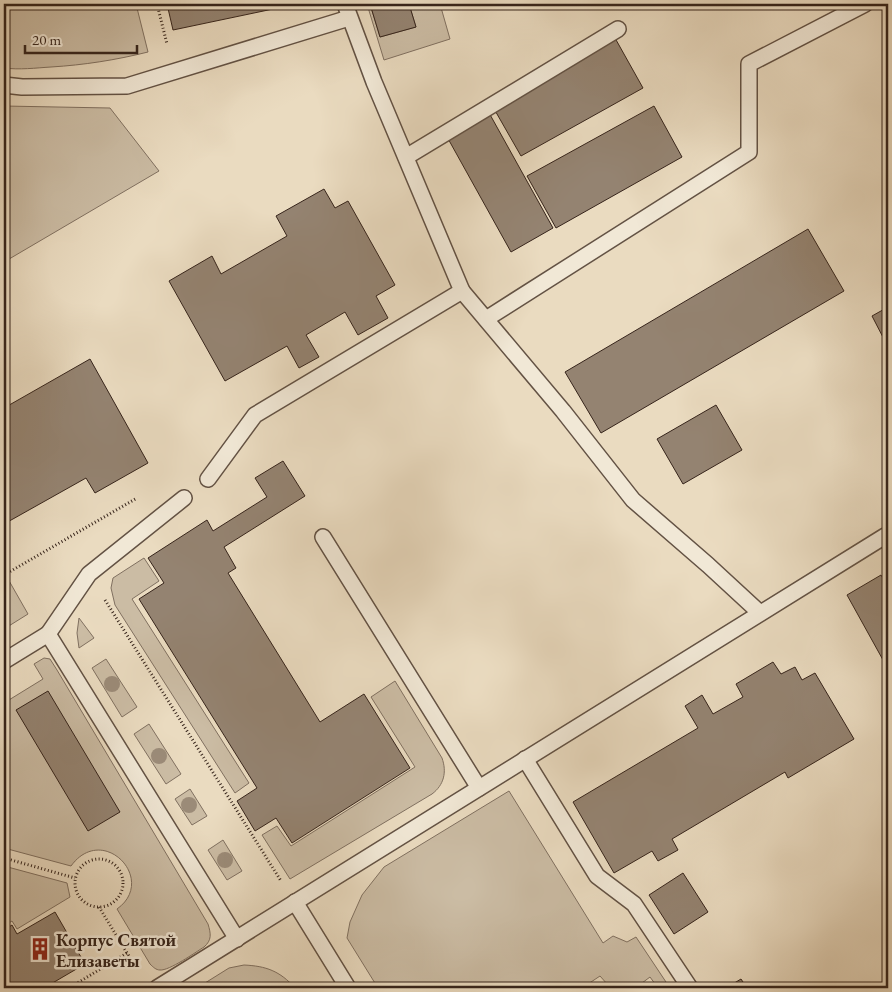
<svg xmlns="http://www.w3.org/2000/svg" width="892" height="992" viewBox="0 0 892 992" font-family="'EB Garamond',serif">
  <rect width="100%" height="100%" fill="#eadbc0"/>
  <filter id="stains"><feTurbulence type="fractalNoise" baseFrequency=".004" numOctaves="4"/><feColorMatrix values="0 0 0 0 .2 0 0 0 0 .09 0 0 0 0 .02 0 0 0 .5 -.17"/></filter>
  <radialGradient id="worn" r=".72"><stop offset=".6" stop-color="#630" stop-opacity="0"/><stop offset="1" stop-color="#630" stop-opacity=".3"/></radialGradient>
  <g fill="#cbbca4" stroke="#807060">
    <path d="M4,4h132l12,48c-32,8 -64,13 -97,15 -16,1 -31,3 -47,1z"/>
    <polygon points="367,4 370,4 380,37 416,27 409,4 440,4 450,39 384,60"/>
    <polygon points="4,106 110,108 159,171 4,262"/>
    <polygon points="144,558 159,581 132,599 249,783 235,793 115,605 111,588 113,578"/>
    <polygon points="8,579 28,614 4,629 4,582"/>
    <polygon points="79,618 94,638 79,648 77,633"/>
    <path d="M44,658l6,1 7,11 151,254c3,10 4,16 -4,23 -8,5 -35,24 -44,23 -4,0 -7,-3 -10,-6l-33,-55c41,-29 -14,-87 -46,-43l-67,-18v-145l39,-24 -9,-15z"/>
    <polygon points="106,659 137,707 122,717 92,668"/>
    <path d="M395,681l47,77c5,14 2,27 -10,36l-142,85 -28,-44 15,-9 14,20 124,-79 -44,-70z"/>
    <polygon points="149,724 181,774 166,784 134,734"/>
    <polygon points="190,789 207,816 192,825 175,799"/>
    <polygon points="509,791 603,943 613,936 627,942 636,937 670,988 658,988 650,977 638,986 632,988 613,988 608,985 600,976 582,988 378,988 347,938 350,922 362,895 384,867"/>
    <polygon points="223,840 242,871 227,880 208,850"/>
    <polygon points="4,866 67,883 70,897 17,929 12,921 4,926"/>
    <path d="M244,965c22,1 36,6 51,23h-98l32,-20z"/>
  </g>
  <g fill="#948371" stroke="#36241b">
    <polygon points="167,4 272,4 273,9 173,30"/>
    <polygon points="370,4 409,4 416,27 380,37"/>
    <polygon points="615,38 643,88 521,156 493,107"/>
    <polygon points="654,106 682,157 556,228 527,176"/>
    <polygon points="488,111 553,228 511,252 446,135"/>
    <polygon points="324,189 335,208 348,201 395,285 376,296 388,318 358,335 345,312 306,335 319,357 299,368 287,346 225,381 169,281 212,256 221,274 287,236 276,216"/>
    <polygon points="808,229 844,291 601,433 565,372"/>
    <polygon points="888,307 888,344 887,345 872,316"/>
    <polygon points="90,359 148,463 95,493 86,478 4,524 4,408"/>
    <polygon points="716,405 742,450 683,484 657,439"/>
    <polygon points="283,461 305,496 224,547 236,568 228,573 320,722 364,694 410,768 292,843 276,818 255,831 237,801 257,788 139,599 164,583 148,558 207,520 213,531 267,497 255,478"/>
    <polygon points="881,575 888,587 888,669 847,595"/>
    <polygon points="773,662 781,674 795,667 802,680 815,673 854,739 788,778 785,772 672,839 678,850 658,861 652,851 614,873 573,802 698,728 685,706 702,695 713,714 743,697 736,684"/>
    <polygon points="48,691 120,812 88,831 16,710"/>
    <polygon points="683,873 708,912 674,934 649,895"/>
    <polygon points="55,912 85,964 44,988 4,988 4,930 12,925 17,934"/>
    <polygon points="741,979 747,988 726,988"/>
  </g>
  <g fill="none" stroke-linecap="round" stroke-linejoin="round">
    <defs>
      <g id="lane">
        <polyline points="4,85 22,87 127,86 349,18"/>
        <polyline points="406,157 618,29"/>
        <polyline points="462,291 563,411 633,500 708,565 760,613"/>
        <polyline points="486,319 749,152 749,64 865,4"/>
        <polyline points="208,479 255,415 462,291 374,82 345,4"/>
        <polyline points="323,537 479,788"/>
        <polyline points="48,634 89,574 184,498"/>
        <polyline points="4,661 48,634 237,939"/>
        <polyline points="525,759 597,876 634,904 690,988"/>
        <polyline points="295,902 348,988"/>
        <polyline points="157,988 885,536 888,537"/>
      </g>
    </defs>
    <use href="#lane" stroke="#635244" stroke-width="18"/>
    <g stroke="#36241b" stroke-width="3" stroke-dasharray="1 2.5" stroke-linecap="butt">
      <polyline points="157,4 167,44"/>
      <polyline points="4,575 137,498"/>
      <polyline points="105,600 281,881"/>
      <polyline points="4,858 75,878"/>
      <circle cx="99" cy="883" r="24"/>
      <polyline points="99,907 127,953"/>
      <polyline points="69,988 127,953 137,969"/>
    </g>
    <use href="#lane" stroke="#f1e8d6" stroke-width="15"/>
  </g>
  <g fill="#9b8b78">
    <circle cx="112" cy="684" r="8"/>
    <circle cx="159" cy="756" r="8"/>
    <circle cx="189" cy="805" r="8"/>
    <circle cx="225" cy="860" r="8"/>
  </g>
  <defs>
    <symbol id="building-bare" viewBox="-9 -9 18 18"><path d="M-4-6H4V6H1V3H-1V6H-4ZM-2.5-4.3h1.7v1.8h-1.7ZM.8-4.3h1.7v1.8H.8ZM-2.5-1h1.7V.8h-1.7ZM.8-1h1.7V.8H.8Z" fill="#8f2418" stroke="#f1e8d6" stroke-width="2.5" paint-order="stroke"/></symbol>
  </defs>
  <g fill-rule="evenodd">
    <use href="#building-bare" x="24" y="933" width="32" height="32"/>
  </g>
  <g text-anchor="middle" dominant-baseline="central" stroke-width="5" stroke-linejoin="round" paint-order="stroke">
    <g font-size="18" font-weight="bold" fill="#36241b" stroke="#f1e8d6" text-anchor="start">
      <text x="56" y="939">Корпус Святой<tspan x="56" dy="21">Елизаветы</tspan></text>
    </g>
  </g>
  <rect width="892" height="992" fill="none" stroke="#eadbc0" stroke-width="20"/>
  <rect x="5" y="5" width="882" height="982" fill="none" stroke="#36241b" stroke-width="2.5"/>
  <rect x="10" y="10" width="872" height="972" fill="none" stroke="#36241b"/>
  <path d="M25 45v8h112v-8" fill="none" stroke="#36241b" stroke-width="2.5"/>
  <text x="32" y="45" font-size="15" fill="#36241b" stroke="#f1e8d6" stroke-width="4" paint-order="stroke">20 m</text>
  <rect width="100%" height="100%" filter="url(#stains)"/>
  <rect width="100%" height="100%" fill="url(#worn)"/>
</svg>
